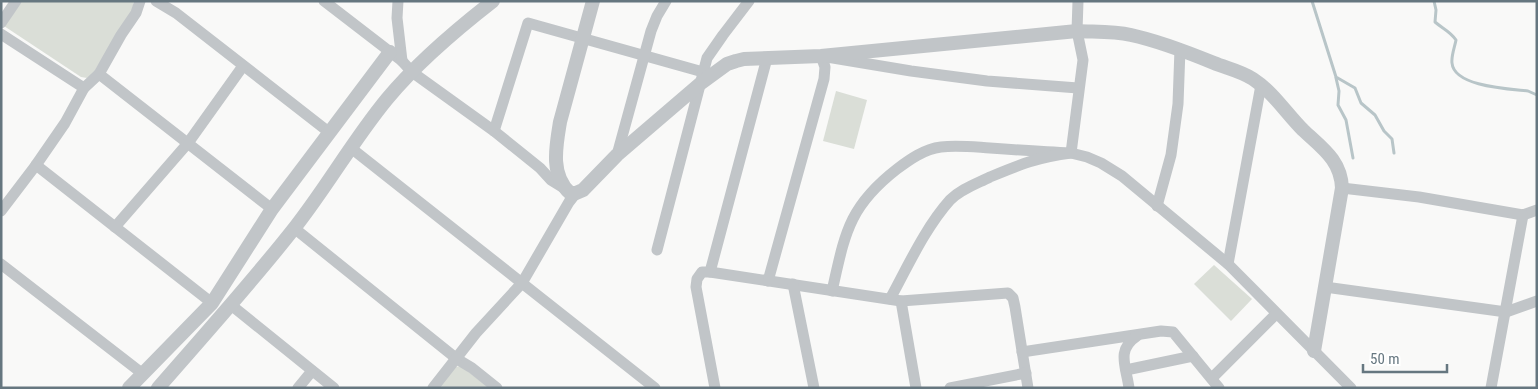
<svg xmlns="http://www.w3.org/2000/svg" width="1538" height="389" viewBox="0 0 1538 389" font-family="'Roboto Condensed',sans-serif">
  <rect width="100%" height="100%" fill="#f9f9f8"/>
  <g fill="#daded7">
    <polygon points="21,1 134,1 132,11 92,75 87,78 81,77 4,26"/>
    <polygon points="836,91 867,100 854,149 823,141"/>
    <polygon points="1214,265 1252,299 1231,321 1194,284"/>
    <polygon points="461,366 489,388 437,388 455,367"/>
  </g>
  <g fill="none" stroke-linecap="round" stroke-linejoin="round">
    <g stroke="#b8c5c8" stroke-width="3">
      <polyline points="1312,1 1336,77 1355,88 1361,103 1375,115 1384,131 1392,139 1394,153"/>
      <path d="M1434,1l2,9 -1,12c8,7 15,9 21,18 -1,6 -5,16 -4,23 2,24 59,26 76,28l9,4"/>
      <polyline points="1336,78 1339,91 1338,105 1346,120 1353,158"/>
    </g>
    <g stroke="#c1c5c8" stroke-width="11">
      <polyline points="156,1 176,13 330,133"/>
      <polyline points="324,1 402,61 412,72 494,131 540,168 551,180 564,188"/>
      <polyline points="398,1 397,18 402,61"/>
      <polyline points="1,23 16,1"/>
      <polyline points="1,34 84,88"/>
      <polyline points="99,74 272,209"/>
      <polyline points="494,131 528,23 703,72"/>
      <polyline points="351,148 655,388"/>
      <polyline points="617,155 651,31 657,16 666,1"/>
      <polyline points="36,165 212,303"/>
      <polyline points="1342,188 1419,197 1523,215 1537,210"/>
      <polyline points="1157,206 1171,155 1178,104 1180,49"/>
      <polyline points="1,211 36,165 65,123 84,88 99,74 121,35 136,13 140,1"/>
      <polyline points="115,227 188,143 243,66"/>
      <polyline points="294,228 457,359 472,368 497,388"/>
      <polyline points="657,250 707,58 723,35 749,1"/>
      <polyline points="1,264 143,374"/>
      <polyline points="1228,264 1261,85"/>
      <polyline points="710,272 901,301 1008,293 1013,298 1015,307 1028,388"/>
      <polyline points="768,281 824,79 825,67 821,56 911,71 987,81 1078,88"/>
      <polyline points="793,284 814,388"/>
      <polyline points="1325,287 1506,312 1537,301"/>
      <path d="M832,291c13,-57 16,-84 65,-122 12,-9 27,-20 44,-22 16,-2 33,0 49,1 27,2 54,4 81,5l16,4 14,6 21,13 106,88 123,124"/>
      <path d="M890,299c18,-33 35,-71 60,-99 11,-11 26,-16 40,-23 29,-12 48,-20 81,-24l12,-93 -6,-29 1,-30"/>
      <polyline points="901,301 916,388"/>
      <polyline points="231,305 334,388"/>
      <polyline points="1022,352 1161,331 1173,332 1219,388"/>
      <polyline points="1126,370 1193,356"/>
      <polyline points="1212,378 1276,314"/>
      <polyline points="298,388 312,371"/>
      <polyline points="433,388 476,333 522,283 569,202 576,193"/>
      <polyline points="715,388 696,287 697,279 702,272 710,272 767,58"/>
      <polyline points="950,388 1026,373"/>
      <path d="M1129,388c-3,-22 -13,-38 8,-52"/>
      <polyline points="1491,388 1523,215"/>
    </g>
    <g stroke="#c1c5c8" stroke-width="14">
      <path d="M593,1l-33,121c-4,24 -10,53 10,71h6l7,-3 34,-35 84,-72 26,-19 9,-3 8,-2 77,-3 256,-25c18,1 36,0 54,4 28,6 56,17 83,28 12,5 27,8 39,16 20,13 33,34 50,51 19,18 38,30 39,58l-28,163"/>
      <polyline points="129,388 212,303 272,209 390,52"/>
      <path d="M158,388c47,-54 94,-106 138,-162 32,-41 58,-87 91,-127 29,-35 70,-70 106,-98"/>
    </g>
  </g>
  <rect width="1538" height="389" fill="none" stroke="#667780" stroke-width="5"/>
  <path d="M1363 364v8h84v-8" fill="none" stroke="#667780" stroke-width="2.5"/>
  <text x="1370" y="364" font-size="15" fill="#667780" stroke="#ffffff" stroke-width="4" paint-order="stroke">50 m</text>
</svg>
